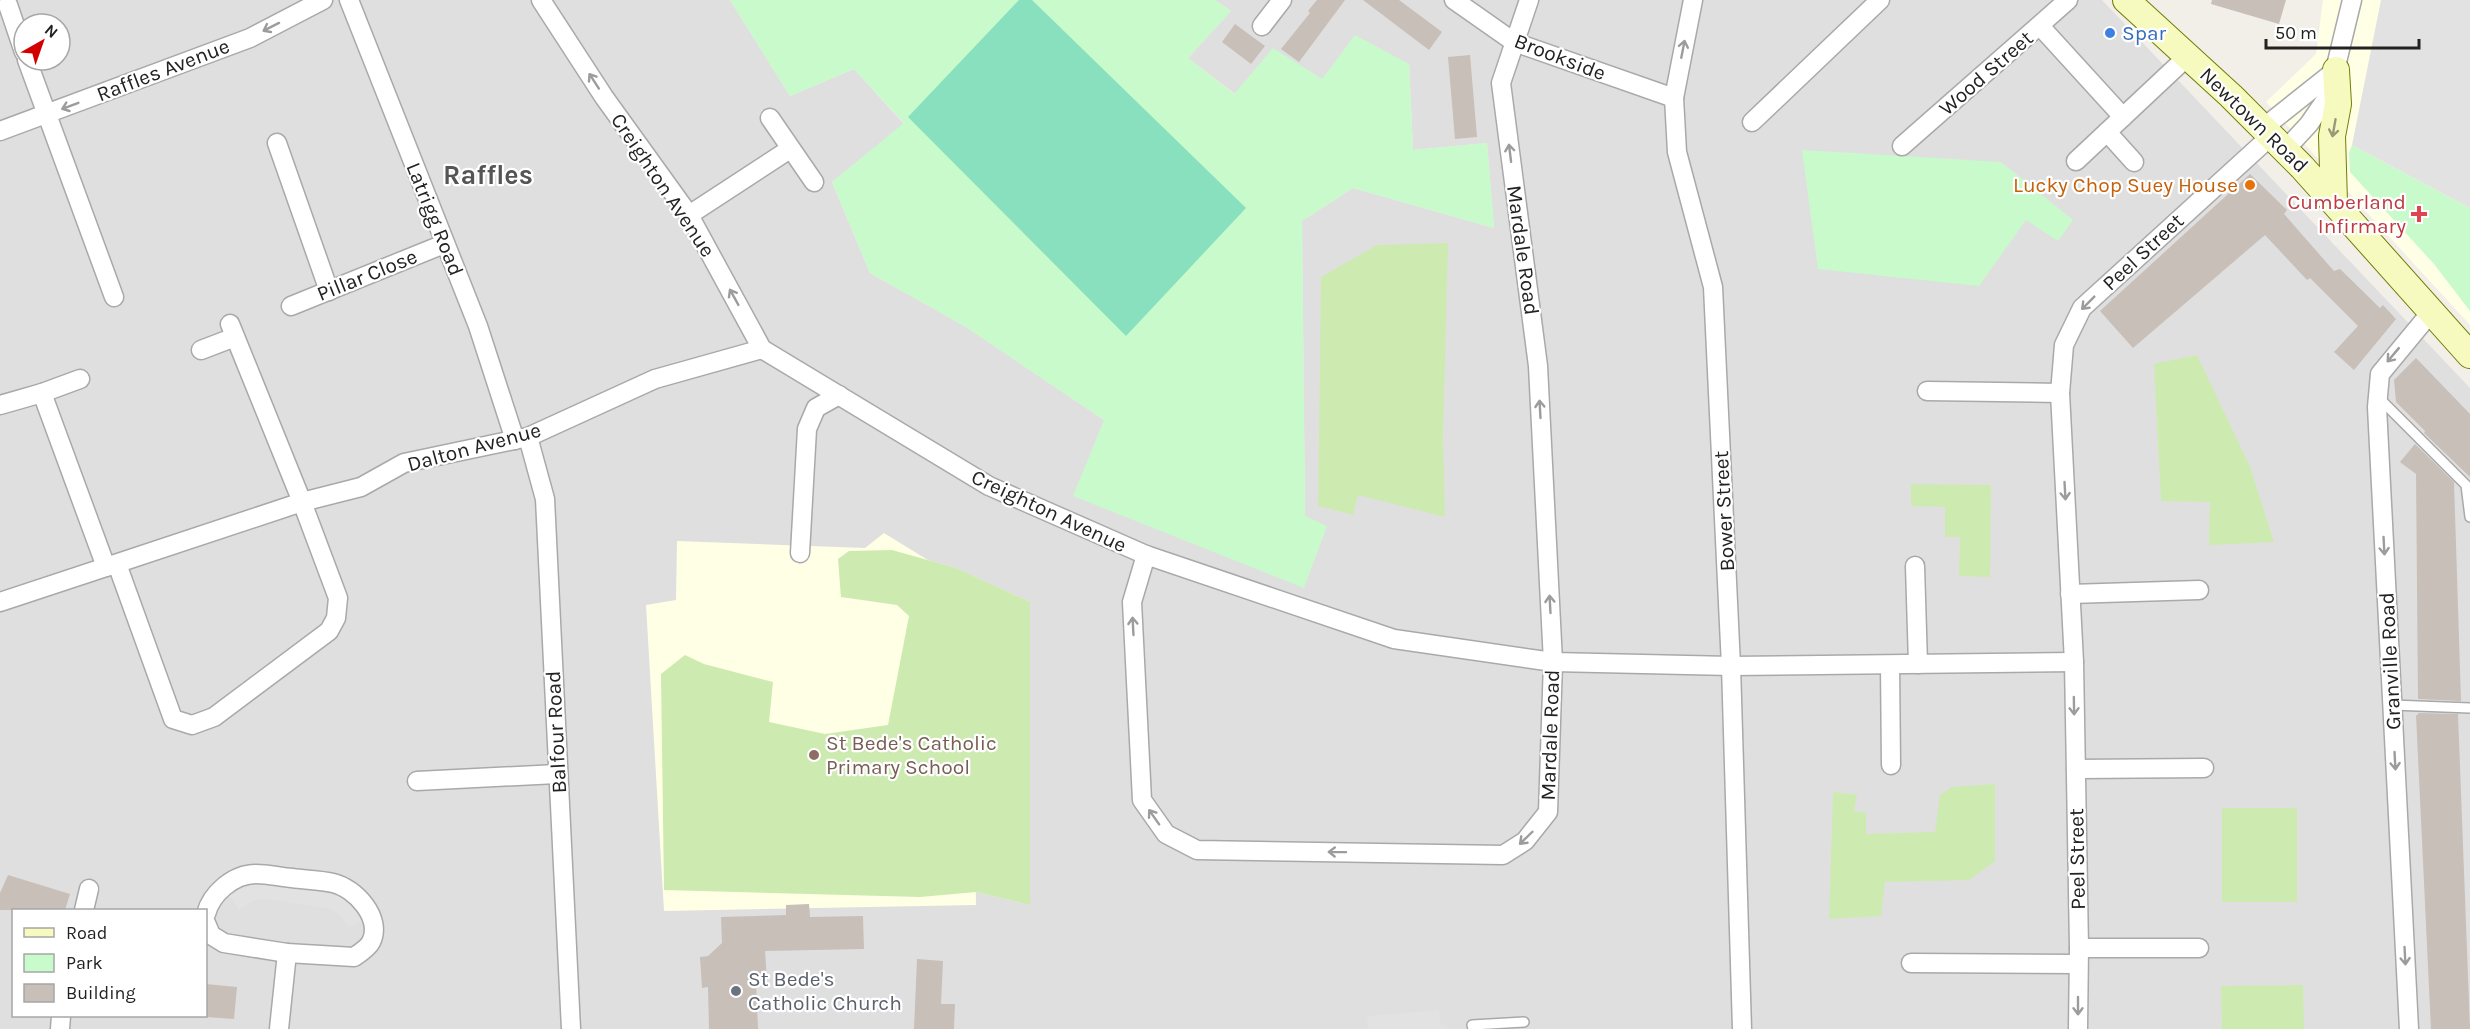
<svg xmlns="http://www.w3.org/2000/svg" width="2470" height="1029" viewBox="0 0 2470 1029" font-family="Karla,sans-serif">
  <rect width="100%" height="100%" fill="#f2efe9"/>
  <path fill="#e0dfdf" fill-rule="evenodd" d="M0,0h730l60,96 64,-27 50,55 -72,58 38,91 96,54 138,93 201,96 -3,-295 51,-33 141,40 -7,-85 -74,7 -4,-86 -174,30 -47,-36 43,-47 -16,-11h887l368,388v641h-2470zM24,24h36v36h-36zM914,556l42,12 74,34v303l-54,-13 -56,5zM14,910h192v106h-192z"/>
  <g fill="#ffffe5">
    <polygon points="2323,0 2470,0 2470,325 2266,102 2316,54"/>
    <polygon points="884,533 970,586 976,905 664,911 646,605 676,600 677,541 865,548"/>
  </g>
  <g fill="#cdebb0">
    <polygon points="1448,243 1443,436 1445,517 1358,495 1353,515 1318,506 1321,277 1377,245"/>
    <polygon points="2197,355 2250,467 2274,542 2209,545 2210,502 2161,501 2154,364"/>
    <polygon points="1911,484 1991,485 1990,577 1959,576 1960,537 1945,537 1945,507 1911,506"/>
    <polygon points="892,550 956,568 1030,602 1030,905 976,892 920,897 664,890 661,674 685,655 704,664 773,682 769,722 825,734 888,725 909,616 897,605 841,597 838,559 849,551"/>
    <polygon points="1995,784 1995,861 1969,880 1885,882 1881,916 1829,919 1833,792 1857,795 1854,812 1866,812 1866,834 1935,832 1940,795 1952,787"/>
    <rect x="2222" y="808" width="75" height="94"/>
    <polygon points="2303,985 2304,1029 2222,1029 2221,986"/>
  </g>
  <g fill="#c8facc">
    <polygon points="730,0 1215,0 1231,11 1188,58 1234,94 1273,48 1322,79 1355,35 1409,64 1413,150 1487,143 1494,228 1353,188 1302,221 1305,516 1327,526 1304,588 1073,496 1104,420 966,327 870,273 832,182 904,123 854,69 790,96"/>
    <polygon points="2352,145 2470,208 2470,311 2434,264 2350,172 2349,153"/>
    <polygon points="1802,150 2001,162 2073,220 2058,241 2026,220 1979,286 1818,269"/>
  </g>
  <polygon fill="#88e0be" points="1019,0 1032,0 1246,208 1126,336 908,117"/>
  <g fill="#e2e2e2">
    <polygon points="2381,0 2470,0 2470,208 2352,145"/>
    <polygon points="255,881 339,895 354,906 364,920 349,928 340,915 330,909 267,899 254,900 239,910 229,895 237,888"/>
    <polygon points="1439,1010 1441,1026 1452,1029 1366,1029 1368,1028 1367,1016"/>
  </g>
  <g fill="#c7bfb8">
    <polygon points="1317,0 1345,0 1299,62 1281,49 1310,13 1308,11"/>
    <polygon points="1363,0 1399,0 1442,32 1429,50"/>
    <polygon points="2212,0 2286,0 2279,24 2211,4"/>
    <polygon points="1235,24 1265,46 1251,64 1222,42"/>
    <polygon points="1470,55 1477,137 1455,139 1448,57"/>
    <polygon points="2250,174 2287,210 2284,214 2334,271 2340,269 2380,308 2383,305 2396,319 2354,370 2334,352 2358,326 2310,278 2307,280 2265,235 2133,348 2100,311"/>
    <polygon points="2416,358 2470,414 2470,477 2424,433 2425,431 2396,402 2394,380"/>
    <polygon points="2415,444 2454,482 2461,701 2418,699 2416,474 2400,462"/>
    <polygon points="2418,713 2458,714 2470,1029 2431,1029 2416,715 2418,715"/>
    <polygon points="8,875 70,894 65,910 0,910 0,893"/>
    <polygon points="809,904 810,917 863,916 864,949 765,951 767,981 756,982 758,1029 709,1029 708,987 702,988 700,957 708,956 722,943 721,917 786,915 786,905"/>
    <polygon points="917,959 943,961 941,1004 955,1004 954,1029 914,1029"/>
    <polygon points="206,984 237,987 234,1019 206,1017"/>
  </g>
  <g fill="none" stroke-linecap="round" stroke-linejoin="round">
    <defs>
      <g id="service">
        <polyline points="2378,397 2466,485 2470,517"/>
        <polyline points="2392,705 2470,708"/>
        <polyline points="1473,1029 1472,1025 1524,1022"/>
      </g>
      <g id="minor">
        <polyline points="349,0 478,326 515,440"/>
        <polyline points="541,0 604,97 689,215 762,349 989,486 1146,555 1394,639 1553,662 1731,666 2074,662"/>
        <polyline points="1454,0 1514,42 1674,98"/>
        <polyline points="1693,0 1674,98 1677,152 1713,287 1731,666 1742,1029"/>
        <polyline points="8,5 24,52"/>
        <polyline points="1262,26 1282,0"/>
        <polyline points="2040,26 2123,117"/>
        <polyline points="27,60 114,297"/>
        <polyline points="770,118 814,182"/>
        <polyline points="1752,122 1880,0"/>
        <polyline points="2263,128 2336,70"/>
        <polyline points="0,131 250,38 323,0"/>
        <polyline points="2107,132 2134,162"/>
        <polyline points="277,143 329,291"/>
        <polyline points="1902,146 2068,0"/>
        <polyline points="2285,150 2309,124 2329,95 2352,0"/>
        <polyline points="2076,161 2188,56"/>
        <polyline points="689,215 790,149"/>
        <polyline points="291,306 444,244"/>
        <polyline points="201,350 235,337"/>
        <polyline points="1927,391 2060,393"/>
        <polyline points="42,393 106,567 302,502 361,487 404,463 528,437 655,379 762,349"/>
        <polyline points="0,405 42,393 80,379"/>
        <polyline points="528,437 545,499 571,1029"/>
        <polyline points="800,553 807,429 816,408 839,395"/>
        <polyline points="1146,555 1132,602 1142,800 1166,834 1197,850 1503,855 1525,841 1548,812 1553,662 1538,366 1501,83 1529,0"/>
        <polyline points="117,564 173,719 192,725 214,717 329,631 336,618 338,598 302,502 230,324"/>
        <polyline points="1915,566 1918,664"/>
        <polyline points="2070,594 2199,590"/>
        <polyline points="0,602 106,567"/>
        <polyline points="1890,665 1891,765"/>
        <polyline points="2076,769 2204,768"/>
        <polyline points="417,781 557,774"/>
        <polyline points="84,910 89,889"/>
        <path d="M206,914c5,-20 27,-40 50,-40 12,0 24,3 36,4 14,2 28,2 41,5 22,5 50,35 38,59 -3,6 -11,11 -17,15l-67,-4 -63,-10 -13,-8 -5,-12"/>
        <polyline points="2079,948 2199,948"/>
        <polyline points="1911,963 2078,964"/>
        <polyline points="60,1029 61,1016"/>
        <polyline points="279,1029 287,953"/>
        <polyline points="2078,1029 2079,948 2074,662 2060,393 2064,345 2082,308 2271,136"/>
        <polyline points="2409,1029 2377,407 2380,374 2432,311"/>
      </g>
      <g id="secondary">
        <polyline points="2126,0 2231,96 2302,167 2470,355"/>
        <polyline points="2334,202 2332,136 2338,104 2336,70"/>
      </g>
    </defs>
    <use href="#service" stroke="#a9a9a9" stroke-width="12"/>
    <use href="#minor" stroke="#a9a9a9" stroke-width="21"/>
    <use href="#secondary" stroke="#707d05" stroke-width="28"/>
    <use href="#service" stroke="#fff" stroke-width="9"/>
    <use href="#minor" stroke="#fff" stroke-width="18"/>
    <use href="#secondary" stroke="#f7fabf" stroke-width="26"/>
  </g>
  <defs><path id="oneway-shaft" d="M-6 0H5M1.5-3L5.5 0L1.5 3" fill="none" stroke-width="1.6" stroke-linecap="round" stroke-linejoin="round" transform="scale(1.5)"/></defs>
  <g stroke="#9c9c9c">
    <use href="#oneway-shaft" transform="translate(271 27) rotate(153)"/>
    <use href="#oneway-shaft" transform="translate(1683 49) rotate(-79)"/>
    <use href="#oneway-shaft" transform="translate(594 81) rotate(-123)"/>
    <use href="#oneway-shaft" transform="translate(70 106) rotate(159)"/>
    <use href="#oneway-shaft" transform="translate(1510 153) rotate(-97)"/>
    <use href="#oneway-shaft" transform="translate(734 297) rotate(-119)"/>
    <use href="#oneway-shaft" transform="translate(2088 303) rotate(135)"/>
    <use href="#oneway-shaft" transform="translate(2393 355) rotate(130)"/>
    <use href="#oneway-shaft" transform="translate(1540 409) rotate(-93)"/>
    <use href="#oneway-shaft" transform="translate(2065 491) rotate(87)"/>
    <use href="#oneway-shaft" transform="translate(2384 546) rotate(87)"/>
    <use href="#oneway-shaft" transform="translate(1550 604) rotate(-93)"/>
    <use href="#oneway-shaft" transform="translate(1133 626) rotate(-93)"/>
    <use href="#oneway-shaft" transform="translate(2074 706) rotate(89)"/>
    <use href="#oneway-shaft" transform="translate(2395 761) rotate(87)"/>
    <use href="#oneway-shaft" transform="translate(1154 817) rotate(-125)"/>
    <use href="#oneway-shaft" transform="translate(1526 838) rotate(136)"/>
    <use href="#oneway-shaft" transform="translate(1337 852) rotate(-179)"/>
    <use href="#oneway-shaft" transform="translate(2405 956) rotate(87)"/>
    <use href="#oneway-shaft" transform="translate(2078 1006) rotate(90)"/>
  </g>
  <use stroke="#979978" href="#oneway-shaft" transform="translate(2334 128) rotate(100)"/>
  <circle fill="#3f7fe0" stroke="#fff" stroke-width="2" cx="2110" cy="33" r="6"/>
  <circle fill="#e8710a" stroke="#fff" stroke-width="2" cx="2250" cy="185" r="6"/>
  <path fill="#e0444e" stroke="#fff" stroke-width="2" d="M2416 205h6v6h6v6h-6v6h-6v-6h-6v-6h6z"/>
  <circle fill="#8d6e63" stroke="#fff" stroke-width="2" cx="814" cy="755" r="6"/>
  <circle fill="#6b7280" stroke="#fff" stroke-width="2" cx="736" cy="991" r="6"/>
  <g text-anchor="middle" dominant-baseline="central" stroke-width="4.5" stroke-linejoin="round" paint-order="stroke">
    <g font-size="21" fill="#366cbe" stroke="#fff" text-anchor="start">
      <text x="2122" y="33">Spar</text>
    </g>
    <g font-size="21" fill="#222" stroke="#fff">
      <text transform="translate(1560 57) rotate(21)">Brookside</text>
      <text transform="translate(163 70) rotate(-21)">Raffles Avenue</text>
      <text transform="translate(1986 73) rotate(-41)">Wood Street</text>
      <text transform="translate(2254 120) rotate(44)">Newtown Road</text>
      <text transform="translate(663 185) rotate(56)">Creighton Avenue</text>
      <text transform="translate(435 219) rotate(68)">Latrigg Road</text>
      <text transform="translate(1523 250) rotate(82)">Mardale Road</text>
      <text transform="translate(2143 252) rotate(-43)">Peel Street</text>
      <text transform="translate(367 275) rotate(-22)">Pillar Close</text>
      <text transform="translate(474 447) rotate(-15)">Dalton Avenue</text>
      <text transform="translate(1049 511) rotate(25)">Creighton Avenue</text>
      <text transform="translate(1724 511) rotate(-93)">Bower Street</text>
      <text transform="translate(2390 661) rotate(-93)">Granville Road</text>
      <text transform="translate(556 732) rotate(-93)">Balfour Road</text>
      <text transform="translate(1550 735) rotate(-88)">Mardale Road</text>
      <text transform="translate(2077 859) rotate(-91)">Peel Street</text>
    </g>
    <g font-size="21" fill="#c56008" stroke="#fff" text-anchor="end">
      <text x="2238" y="185">Lucky Chop Suey House</text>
    </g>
    <g font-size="21" fill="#be3a42" stroke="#fff" text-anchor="end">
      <text x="2406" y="202">Cumberland<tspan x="2406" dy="24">Infirmary</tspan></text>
    </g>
    <g font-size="21" fill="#785e54" stroke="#fff" text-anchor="start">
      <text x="826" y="743">St Bede's Catholic<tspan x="826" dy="24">Primary School</tspan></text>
    </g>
    <g font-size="21" fill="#5b616d" stroke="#fff" text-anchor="start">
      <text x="748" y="979">St Bede's<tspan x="748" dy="24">Catholic Church</tspan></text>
    </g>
    <g font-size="27" font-weight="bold" fill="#555" stroke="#fff">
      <text x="488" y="175">Raffles</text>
    </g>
  </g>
  <rect x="12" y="909" width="195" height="108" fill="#ffffff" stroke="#a7a7a7" stroke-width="1.5"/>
  <rect x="24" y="928" width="30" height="9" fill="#f7fabf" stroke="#a7a7a7" stroke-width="1.5"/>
  <text x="66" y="939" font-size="18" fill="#222222">Road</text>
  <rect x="24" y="954" width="30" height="18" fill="#c8facc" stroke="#a7a7a7" stroke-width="1.5"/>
  <text x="66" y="969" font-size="18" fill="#222222">Park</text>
  <rect x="24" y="984" width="30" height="18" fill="#c7bfb8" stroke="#a7a7a7" stroke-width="1.5"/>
  <text x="66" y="999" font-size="18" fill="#222222">Building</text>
  <g transform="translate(42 42) rotate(40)"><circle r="28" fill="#ffffff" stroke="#a7a7a7" stroke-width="1.5"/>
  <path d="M0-4.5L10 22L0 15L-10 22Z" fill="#d40000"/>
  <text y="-9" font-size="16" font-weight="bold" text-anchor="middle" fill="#222222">N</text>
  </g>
  <path d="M2266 39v9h153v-9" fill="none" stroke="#222222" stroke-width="3"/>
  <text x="2275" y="39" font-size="18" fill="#222222" stroke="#ffffff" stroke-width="4.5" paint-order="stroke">50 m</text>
</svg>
